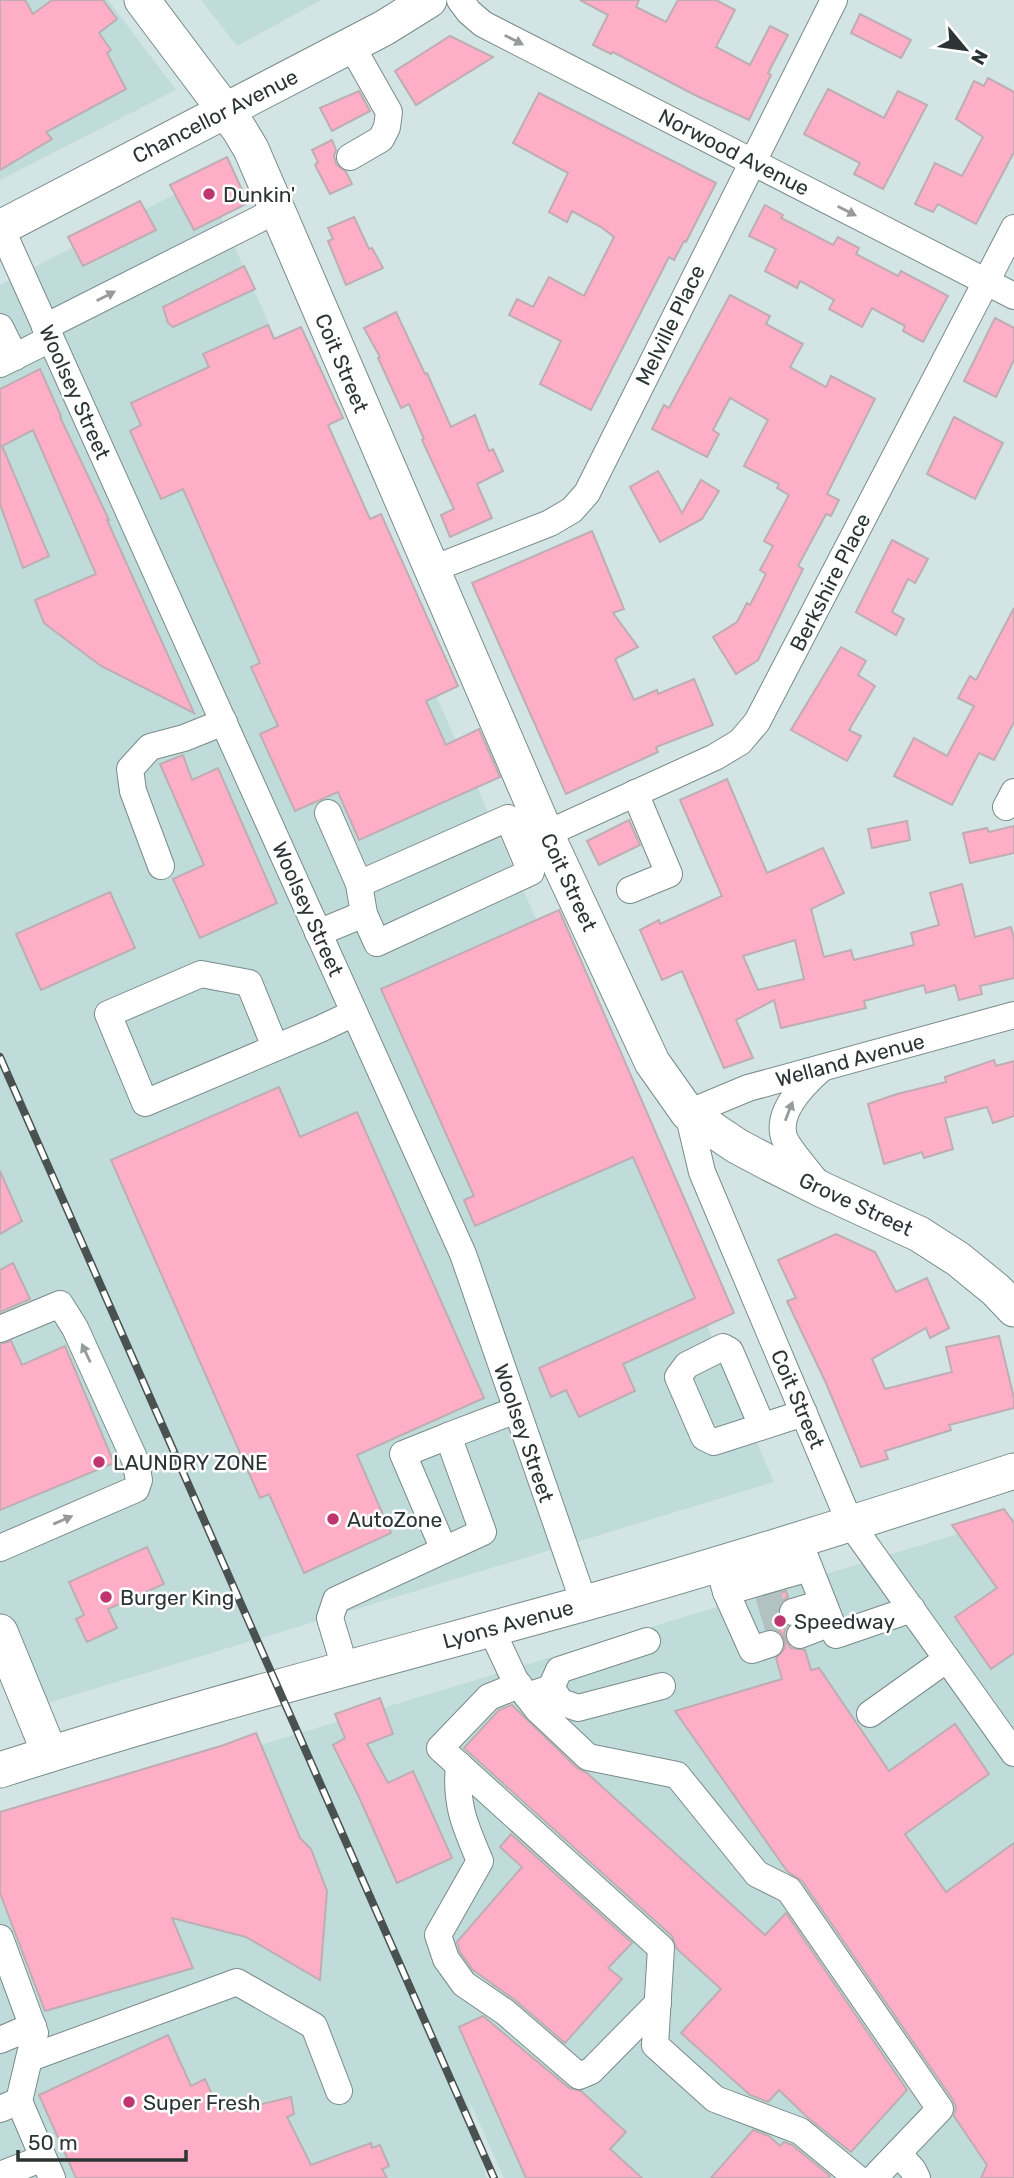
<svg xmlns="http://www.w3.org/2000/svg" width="1014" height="2178" viewBox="0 0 1014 2178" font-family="Rubik,sans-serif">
  <rect width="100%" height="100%" fill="#d2e5e4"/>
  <g fill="#bfdcda">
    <polygon points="0,0 108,0 176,90 0,180"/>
    <polygon points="201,0 321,0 237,46"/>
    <polygon points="204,179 604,1070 662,1221 774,1482 31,1708 0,1628 0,285"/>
    <polygon points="1014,1517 1014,2178 504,2178 468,2098 486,2178 0,2178 0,1824"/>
  </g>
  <g fill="#feafc7" stroke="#beadb2" stroke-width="2" fill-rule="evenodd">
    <polygon points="0,0 25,0 33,14 52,0 103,0 117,19 99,33 111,50 107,53 126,89 46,132 52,139 0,170"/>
    <polygon points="580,0 639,0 636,7 666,22 678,0 716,0 735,10 716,47 750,65 770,26 788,35 768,73 771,75 749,120 695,95 613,52 611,54 593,45 608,15"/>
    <polygon points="860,14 911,40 901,58 851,33"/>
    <polygon points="450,36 493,57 416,105 395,71"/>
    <polygon points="988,78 1014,92 1014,152 976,224 938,204 933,212 915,204 935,163 962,176 983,137 956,119 974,81 984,86"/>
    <polygon points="828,89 884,118 898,91 927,105 883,189 854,174 860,163 804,134"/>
    <polygon points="359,91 370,111 332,131 320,108"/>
    <polygon points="539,93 716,183 686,242 684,241 674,260 669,257 591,410 540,384 561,341 509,315 517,299 533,307 549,277 584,296 614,237 601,227 572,211 567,222 549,212 568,173 513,143"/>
    <polygon points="332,140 336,150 334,156 336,164 346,172 352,184 330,194 315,165 318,162 312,150"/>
    <polygon points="227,157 248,203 194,230 170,185"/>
    <polygon points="140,201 156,230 83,266 68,237"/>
    <polygon points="765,205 783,215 781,218 833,245 838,237 859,248 856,254 898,276 901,271 948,296 923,342 903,331 905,326 872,308 862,327 829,309 834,300 800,281 797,288 765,271 776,249 749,236"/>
    <polygon points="354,217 369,249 372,248 383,268 346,285 328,241 333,239 328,228"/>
    <polygon points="244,266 255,289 173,327 168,323 163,307"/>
    <polygon points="730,295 770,316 766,324 803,344 790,367 826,387 831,376 875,399 827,494 839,500 831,516 826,514 798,566 803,569 758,660 736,674 713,637 737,622 747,603 750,605 766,574 760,570 773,546 764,541 789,495 777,488 779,484 744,466 768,420 730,398 713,430 719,434 707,457 652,429 664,405 669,408"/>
    <polygon points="396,312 425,374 427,373 451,427 475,415 489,451 493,449 503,471 477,484 492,518 450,537 441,515 454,509 422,440 424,439 409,404 401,408 378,358 380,357 364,328"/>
    <polygon points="995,318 1014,328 1014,360 996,397 964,381"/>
    <polygon points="268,325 274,339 301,327 343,418 328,425 370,519 381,514 458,686 426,701 446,745 479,729 500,777 359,840 338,792 295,811 260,734 278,726 251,667 260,663 183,489 161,499 130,431 141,425 131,403 209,367 203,354"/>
    <polygon points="40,369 61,416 60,417 109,520 107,520 194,713 101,666 44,623 35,600 96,574 33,430 2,446 49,556 23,568 0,504 0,389"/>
    <polygon points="954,417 1003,443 975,499 927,474"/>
    <polygon points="658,471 682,513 701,480 719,491 702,519 660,542 630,487"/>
    <polygon points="592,531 624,609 613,613 638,647 615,659 634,700 657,690 658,694 694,679 713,725 656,747 658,752 566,794 472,583"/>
    <polygon points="892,540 928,559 915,583 908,579 892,612 904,619 896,635 856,612"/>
    <polygon points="1014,608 1014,722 994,760 979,753 952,805 894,776 914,738 947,756 974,706 958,698 970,676 976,680"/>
    <polygon points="841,647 866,661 858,675 875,686 849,730 861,736 847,761 791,730"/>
    <polygon points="183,755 192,780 218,768 277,903 200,938 173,879 204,865 160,764"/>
    <path d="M727,779l40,94 56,-25 21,45 -33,16 13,48 27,-7 3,10 60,-15 -3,-12 28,-8 -9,-32 32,-9 13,53 36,-10 3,11v40l-34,8 2,8 -23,6 -4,-15 -29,8 -2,-8 -60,16 2,7 -85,20 -7,-28 -38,20 17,38 -29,10 -42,-97 -20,9 -22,-50 19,-10 1,4 62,-28 -42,-96zM795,940l9,39 -46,11 -15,-34z"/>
    <polygon points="629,820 640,845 599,865 587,841"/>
    <polygon points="907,821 910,840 872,848 868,829"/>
    <polygon points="1014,826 1014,853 970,863 963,833 987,828 989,832"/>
    <polygon points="110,892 135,948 41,990 16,934"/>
    <polygon points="559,910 734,1313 623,1364 635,1391 579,1417 566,1390 551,1397 539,1368 695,1298 633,1157 475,1226 464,1200 474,1196 381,989"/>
    <polygon points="994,1060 996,1066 1014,1061 1014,1116 993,1123 987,1107 945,1118 953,1149 924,1158 922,1152 884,1164 868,1104 897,1094 946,1082 945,1077"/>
    <polygon points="279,1087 300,1137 357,1112 484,1398 357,1455 391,1533 304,1573 269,1494 260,1498 111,1160"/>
    <polygon points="0,1171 22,1221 0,1234"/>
    <polygon points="836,1234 875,1252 896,1292 927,1278 949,1328 930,1338 926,1328 872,1359 885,1389 952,1372 946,1347 999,1336 1014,1398 1014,1408 949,1425 951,1430 885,1451 888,1459 861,1467 826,1383 787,1301 796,1298 778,1260"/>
    <polygon points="13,1263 30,1299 0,1312 0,1270"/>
    <polygon points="11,1341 22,1365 65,1346 114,1463 0,1510 0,1344"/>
    <polygon points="1004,1509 1014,1523 1014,1653 991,1669 955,1617 997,1588 952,1525"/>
    <polygon points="147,1547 164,1584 108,1609 117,1628 87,1642 76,1619 84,1615 69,1582"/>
    <polygon points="786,1591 788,1597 781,1602 778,1609 778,1617 787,1626 784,1633 786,1641 791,1648 805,1650 811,1670 819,1668 889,1771 955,1724 989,1774 905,1834 946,1892 1014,1843 1014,2178 981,2178 987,2165 954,2116 956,2107 953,2100 802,1881 787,1871 675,1711 782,1679 776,1658 785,1648 785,1640 780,1632 766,1629 757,1599"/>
    <polygon points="380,1698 393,1734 367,1744 388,1783 413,1771 452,1858 397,1883 359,1797 333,1745 345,1738 335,1714"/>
    <polygon points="512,1705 577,1768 587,1773 765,1935 786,1913 907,2090 851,2152 807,2117 779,2090 768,2102 750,2095 681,2033 721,1989 677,1949 672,1936 464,1748 499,1710"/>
    <polygon points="256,1733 300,1838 311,1849 327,1891 320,1980 246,1937 172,1918 193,1968 45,2011 0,1893 0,1812 224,1745"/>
    <polygon points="511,1834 632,1943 608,1968 622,1979 565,2043 515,2000 473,1970 460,1952 457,1942 522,1867 500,1847"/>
    <polygon points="483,2016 569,2088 581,2091 626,2132 610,2149 642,2178 526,2178 459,2027"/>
    <polygon points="168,2035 191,2086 205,2079 220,2112 231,2107 234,2111 291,2097 294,2114 287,2117 311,2165 371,2143 372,2148 380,2145 389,2166 382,2169 387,2178 76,2178 39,2095"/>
    <polygon points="753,2130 769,2136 780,2146 784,2142 792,2145 830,2176 828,2178 711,2178"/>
  </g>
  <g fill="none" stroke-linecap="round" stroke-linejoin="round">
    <g stroke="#b1c2c1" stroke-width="26" stroke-dasharray="26 13" stroke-linecap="butt">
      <polyline points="756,1599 787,1590"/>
      <polyline points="763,1622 793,1612"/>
    </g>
    <defs>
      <g id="minor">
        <polyline points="460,0 469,12 483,24 1014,296"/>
        <polyline points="350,157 381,139 387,127 389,112 351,45"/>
        <polyline points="1,228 463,1254 584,1603"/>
        <polyline points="0,327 15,357"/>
        <polyline points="45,327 277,210"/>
        <polyline points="0,364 50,339"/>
        <polyline points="430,570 550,523 572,510 587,493 834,0"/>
        <polyline points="1006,807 1014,792"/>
        <polyline points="328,813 359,884"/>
        <polygon points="508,818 531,872 377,943 364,914 359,884"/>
        <polyline points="546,834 715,757 740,742 757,722 1014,228"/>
        <polyline points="161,866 133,791 130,769 150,747 184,738 224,722"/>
        <polyline points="630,890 669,874 635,793"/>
        <polyline points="318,933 364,914"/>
        <polyline points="1014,1015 748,1088 688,1113 702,1172 850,1523 1014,1753"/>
        <polyline points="275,1047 249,983 201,974 108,1014 145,1103 320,1029 354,1013"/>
        <path d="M820,1186c-8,-10 -33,-39 -36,-49 -8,-26 21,-54 38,-69"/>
        <polyline points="0,1329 60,1304 75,1328 135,1460 139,1480 136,1489 0,1548"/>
        <polyline points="762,1426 730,1351 723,1347 687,1365 678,1377 704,1437 714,1442 804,1413"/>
        <polyline points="798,1539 836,1635 912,1609"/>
        <polyline points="444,1550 403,1454 448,1436"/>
        <polyline points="718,1563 726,1592 809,1568"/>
        <polyline points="726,1592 752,1650 770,1644"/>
        <polyline points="793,1612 823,1603"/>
        <polyline points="491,1629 515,1680 537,1709 588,1757 677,1775 757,1874 789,1890 940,2109 874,2178"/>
        <polyline points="800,1635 831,1623"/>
        <polyline points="345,1668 330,1618 336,1600 483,1532 448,1436 516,1410"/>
        <polyline points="519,1685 489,1697 440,1748 661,1948 655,2045 715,2099 800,2131 857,2178"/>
        <polyline points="551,1688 559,1670 647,1641"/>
        <polyline points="527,1696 551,1688 561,1702 578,1708 662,1686"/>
        <polyline points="870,1714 947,1659"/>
        <path d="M459,1765c-4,39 6,61 21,96l-42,74 8,24 18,25 41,28 74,64 12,-5 67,-68"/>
        <polyline points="0,1938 35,2033 19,2101 0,2109"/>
        <polyline points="0,2040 33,2026"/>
        <polyline points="30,2058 237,1982 314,2026 339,2091"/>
        <polyline points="19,2101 52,2178"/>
        <polyline points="898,2153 913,2170 917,2178"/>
        <polyline points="0,2175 43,2158"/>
      </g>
      <g id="major">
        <polyline points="142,0 239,129 251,149 546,834 652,1062 688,1113 737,1146 769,1163 823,1190 919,1234 958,1259 996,1290 1014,1309"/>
        <polyline points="0,228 384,28 429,0"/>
        <polyline points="0,1632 50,1754"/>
        <path d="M0,1770c192,-62 388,-112 582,-166 145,-41 289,-86 432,-133"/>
      </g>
    </defs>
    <use href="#minor" stroke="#798b8a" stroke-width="28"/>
    <use href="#major" stroke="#798b8a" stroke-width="37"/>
    <use href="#minor" stroke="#fff" stroke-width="26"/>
    <use href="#major" stroke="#fff" stroke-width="35"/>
    <defs>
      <polyline id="rail" points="0,1057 494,2178"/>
    </defs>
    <use href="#rail" stroke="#495251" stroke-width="8"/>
    <use href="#rail" stroke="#fff" stroke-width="5" stroke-dasharray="16" stroke-linecap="butt"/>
  </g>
  <defs><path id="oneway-solid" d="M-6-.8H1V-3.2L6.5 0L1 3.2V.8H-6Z" transform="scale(1.75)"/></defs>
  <g fill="#969a9a">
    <use href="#oneway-solid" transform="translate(514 40) rotate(27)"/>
    <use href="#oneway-solid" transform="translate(847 211) rotate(27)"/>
    <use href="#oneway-solid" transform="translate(106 296) rotate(-27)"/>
    <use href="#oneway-solid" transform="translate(789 1111) rotate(-69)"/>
    <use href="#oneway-solid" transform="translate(86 1353) rotate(-115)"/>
    <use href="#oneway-solid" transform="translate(63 1520) rotate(-23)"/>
  </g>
  <g fill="#bf3570" stroke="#fff" stroke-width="2.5">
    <circle cx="209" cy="194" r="7"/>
    <circle cx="99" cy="1462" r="7"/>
    <circle cx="333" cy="1519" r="7"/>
    <circle cx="106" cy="1597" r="7"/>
    <circle cx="780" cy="1621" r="7"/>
    <circle cx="129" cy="2102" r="7"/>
  </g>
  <g text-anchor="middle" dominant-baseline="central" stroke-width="5" stroke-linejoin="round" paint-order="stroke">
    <g font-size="21" fill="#2d3534" stroke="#fff">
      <text transform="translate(215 116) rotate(-27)">Chancellor Avenue</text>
      <text transform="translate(734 152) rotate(27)">Norwood Avenue</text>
      <text transform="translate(670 325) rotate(-64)">Melville Place</text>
      <text transform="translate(342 363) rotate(67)">Coit Street</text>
      <text transform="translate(75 392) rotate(66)">Woolsey Street</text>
      <text transform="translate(830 582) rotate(-63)">Berkshire Place</text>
      <text transform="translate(569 882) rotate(65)">Coit Street</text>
      <text transform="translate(308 909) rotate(66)">Woolsey Street</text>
      <text transform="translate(850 1060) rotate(-15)">Welland Avenue</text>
      <text transform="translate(856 1204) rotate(25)">Grove Street</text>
      <text transform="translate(798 1399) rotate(67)">Coit Street</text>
      <text transform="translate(524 1433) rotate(71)">Woolsey Street</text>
      <text transform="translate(508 1624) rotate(-15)">Lyons Avenue</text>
    </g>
    <g font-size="21" fill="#2d3534" stroke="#fff" text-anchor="start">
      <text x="223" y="194">Dunkin'</text>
      <text x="113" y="1462">LAUNDRY ZONE</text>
      <text x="347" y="1519">AutoZone</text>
      <text x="120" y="1597">Burger King</text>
      <text x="794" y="1621">Speedway</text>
      <text x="143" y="2102">Super Fresh</text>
    </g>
  </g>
  <g transform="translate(965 49) rotate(119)" stroke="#ffffff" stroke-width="5" paint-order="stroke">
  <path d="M0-5L12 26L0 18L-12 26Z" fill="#2d3534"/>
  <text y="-10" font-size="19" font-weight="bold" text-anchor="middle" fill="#2d3534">N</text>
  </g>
  <path d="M18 2150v10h168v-10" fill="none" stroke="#2d3534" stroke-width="3.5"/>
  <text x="28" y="2150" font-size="21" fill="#2d3534" stroke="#ffffff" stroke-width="5" paint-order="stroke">50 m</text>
</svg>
